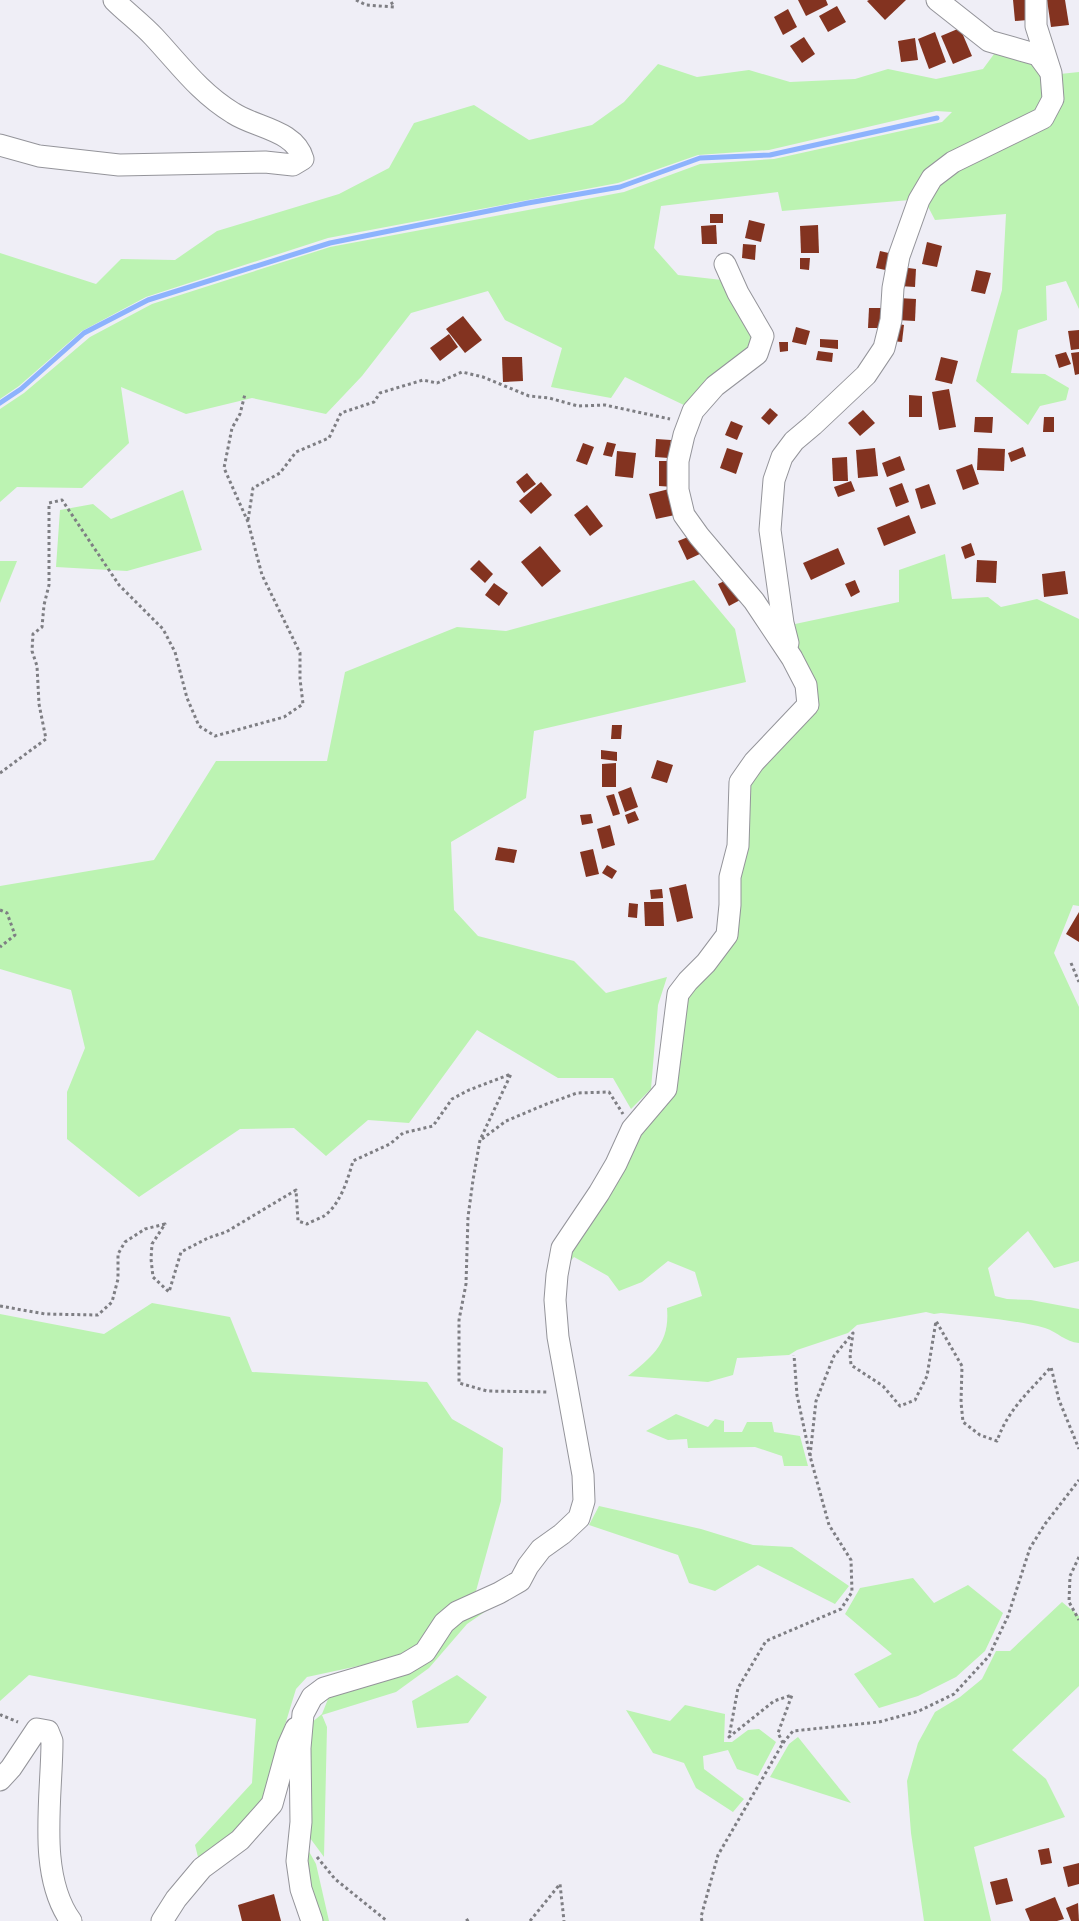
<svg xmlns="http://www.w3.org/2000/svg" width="1079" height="1921" viewBox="0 0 1079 1921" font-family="Signika,sans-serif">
  <rect width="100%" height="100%" fill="#efeef6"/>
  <g fill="#bcf3b2">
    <polygon points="997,50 1033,59 1047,84 1039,115 910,200 782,211 778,192 661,206 654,248 678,275 722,280 755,338 749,351 686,406 625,377 611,398 551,387 562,348 505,320 488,291 411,313 362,376 326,414 252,398 186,414 121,387 129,443 82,488 17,487 0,502 0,409 24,393 90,337 152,304 330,247 624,192 700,164 774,159 942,122 952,112 936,111 769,150 698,155 618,183 328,238 146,297 82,331 19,386 0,399 0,253 96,284 121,259 175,260 217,231 339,194 389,168 414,123 474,105 529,140 592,125 624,102 658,64 697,77 749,70 790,82 855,79 888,69 936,79 983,69"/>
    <polygon points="1079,72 1079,309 1066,281 1046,286 1047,320 1018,330 1011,373 1045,374 1069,388 1066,400 1040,406 1028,425 976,381 1002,290 1006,214 935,220 924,199 939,179 1045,121 1060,74"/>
    <polygon points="183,490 202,550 127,571 56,567 60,510 93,504 111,519"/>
    <path d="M945,554l7,45 36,-2 13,10 36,-8 42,20v287l-6,-1 -19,48 25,54v254l-25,7 -26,-37 -40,37 7,28 12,3 24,1 48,9v34c-14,-1 -21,-11 -34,-15 -33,-9 -70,-11 -104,-15l-7,1 -8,-2 -69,13 -9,8 -51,17 -8,5 -52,3 -4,17 -25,7 -80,-6c25,-20 42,-33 39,-68l35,-12 -7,-24 -27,-11 -26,21 -23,9 -11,-15 -34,-19 -12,14 7,-26 86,-134 29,-116 47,-62 13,-151 58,-60 -7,-98 104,-22v-32z"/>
    <polygon points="0,561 17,561 0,603"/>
    <polygon points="694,580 735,629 746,682 534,731 526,798 451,842 454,910 478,936 574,961 606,993 667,977 658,1005 651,1089 631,1109 613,1078 558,1078 477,1030 409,1123 368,1120 326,1156 294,1128 240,1129 139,1197 67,1139 67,1092 85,1048 71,990 0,969 0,886 154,860 216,761 327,761 345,672 457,627 506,631"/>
    <polygon points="152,1303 230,1317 252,1372 427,1382 452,1419 503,1448 501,1501 476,1591 445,1609 420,1643 391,1659 307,1677 296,1689 277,1751 267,1798 236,1834 199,1861 195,1845 252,1783 256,1719 29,1675 0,1701 0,1314 104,1334"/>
    <polygon points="676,1414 708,1427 715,1419 724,1421 724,1432 742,1432 747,1422 772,1422 774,1432 800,1436 808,1466 784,1466 782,1456 755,1447 688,1448 687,1439 668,1440 646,1431"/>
    <polygon points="599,1506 701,1529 753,1545 792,1547 849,1586 835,1604 758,1565 715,1591 689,1583 678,1555 589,1525"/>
    <polygon points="913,1578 934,1603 968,1585 1003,1613 985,1651 956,1677 918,1696 879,1708 854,1674 892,1654 845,1614 860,1588"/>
    <polygon points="1062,1602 1079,1616 1079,1686 1012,1750 1046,1779 1065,1817 974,1847 991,1921 924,1921 911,1833 907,1781 918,1743 935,1712 960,1697 982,1679 996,1651 1010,1651"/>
    <polygon points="489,1609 467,1624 429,1668 396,1692 322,1715 327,1727 324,1857 310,1838 311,1723 322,1714 330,1694 376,1679 449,1625"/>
    <polygon points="457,1675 487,1697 468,1723 417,1728 412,1701"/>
    <polygon points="685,1705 725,1714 724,1742 732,1742 748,1730 759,1729 776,1742 758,1776 737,1769 728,1750 703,1756 704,1769 744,1799 733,1812 696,1788 684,1763 653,1753 626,1710 670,1721"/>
    <polygon points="798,1737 851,1803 770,1777 789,1744"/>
    <polygon points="307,1848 316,1864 329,1921 316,1921 303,1876"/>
  </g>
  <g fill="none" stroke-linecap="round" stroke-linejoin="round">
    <polyline stroke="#8db3fd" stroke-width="5" points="0,403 21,389 84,333 148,300 330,243 528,203 620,187 700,158 770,155 937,118"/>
  </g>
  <g fill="#833320">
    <polygon points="798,0 826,0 828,5 806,16"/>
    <polygon points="869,0 906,0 885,20 867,1"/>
    <polygon points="1013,0 1026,0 1028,20 1015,21"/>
    <polygon points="1047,0 1065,0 1069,25 1051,27"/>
    <polygon points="837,6 846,22 828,32 819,16"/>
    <polygon points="788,9 797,27 783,35 774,17"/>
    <polygon points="960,28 972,56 953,64 941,36"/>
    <polygon points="935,32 946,62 929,69 918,39"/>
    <polygon points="804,37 815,54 802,63 790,46"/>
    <polygon points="915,38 918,60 901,62 898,41"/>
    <rect x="710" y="214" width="13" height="9"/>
    <polygon points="749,220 765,224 761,242 745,238"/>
    <polygon points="716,225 717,244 702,244 701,226"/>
    <polygon points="818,225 819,253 801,253 800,226"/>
    <polygon points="927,242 942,246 937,267 922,264"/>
    <polygon points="743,244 756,245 755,260 742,258"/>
    <polygon points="880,251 893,254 890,271 876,268"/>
    <polygon points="800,258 810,258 809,270 800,269"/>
    <polygon points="901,267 916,269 915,287 899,286"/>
    <polygon points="976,270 991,273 985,294 971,291"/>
    <polygon points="898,298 916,299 915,321 897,320"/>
    <polygon points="869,308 883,308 883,328 868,328"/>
    <polygon points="463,316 482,340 465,353 446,329"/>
    <polygon points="894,323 904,325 902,342 892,341"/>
    <polygon points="796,327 810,331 806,345 792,342"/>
    <polygon points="1079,330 1079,349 1071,350 1068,331"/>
    <polygon points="449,334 458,347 440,361 430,348"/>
    <polygon points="820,339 838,340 838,349 820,347"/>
    <polygon points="779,342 788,342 788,351 780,352"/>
    <polygon points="818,351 833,353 832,362 816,360"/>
    <polygon points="1066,352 1071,364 1059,368 1055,355"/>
    <polygon points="1079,352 1079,374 1075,375 1071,353"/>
    <polygon points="502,357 522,357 523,381 503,382"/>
    <polygon points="941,357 958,361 952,384 935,380"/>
    <polygon points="949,389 956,427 939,430 932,392"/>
    <polygon points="909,395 922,396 922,417 909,417"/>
    <polygon points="770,408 778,415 769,425 761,418"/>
    <polygon points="863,410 875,423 860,436 848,423"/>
    <polygon points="975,417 993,417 992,433 974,432"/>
    <polygon points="1044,417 1054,417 1054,432 1043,432"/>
    <polygon points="731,421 743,426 737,440 725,435"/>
    <polygon points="656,439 671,440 669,458 655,457"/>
    <polygon points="607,442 616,444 612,457 603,455"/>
    <polygon points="583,443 594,447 587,465 576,461"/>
    <polygon points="1023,447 1026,456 1011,462 1008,453"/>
    <polygon points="727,448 743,453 736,474 720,468"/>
    <polygon points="875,448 878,476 858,478 856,450"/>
    <polygon points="978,448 1005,449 1004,471 977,470"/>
    <polygon points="617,451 636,453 633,478 615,476"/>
    <polygon points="900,456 905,470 887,477 882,463"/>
    <polygon points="847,457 848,481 833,481 832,458"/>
    <polygon points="659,461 674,461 674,487 659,486"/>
    <polygon points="972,464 979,484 963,490 956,470"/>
    <polygon points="527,473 536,484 524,493 516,482"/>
    <polygon points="851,481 855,491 838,497 834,487"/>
    <polygon points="541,482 552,495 531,514 519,501"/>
    <polygon points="902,483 909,502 896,507 889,488"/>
    <polygon points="929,484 936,504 921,509 915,489"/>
    <polygon points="669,489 675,515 656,519 649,494"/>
    <polygon points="587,505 603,526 590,536 574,515"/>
    <polygon points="909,515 916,533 884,546 877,528"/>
    <polygon points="693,535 702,553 687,560 678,541"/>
    <polygon points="971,543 975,555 965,559 961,547"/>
    <polygon points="540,546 561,571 542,587 521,562"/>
    <polygon points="838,548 845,564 811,580 803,563"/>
    <polygon points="479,560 493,574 485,583 470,569"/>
    <polygon points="977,560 997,561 996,583 976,582"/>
    <polygon points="1065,571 1068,594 1044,597 1042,574"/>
    <polygon points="731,578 742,599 729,606 718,584"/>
    <polygon points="855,580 860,592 851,597 845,584"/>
    <polygon points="494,583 508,593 499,606 485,595"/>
    <polygon points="612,725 622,725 621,739 611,739"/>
    <polygon points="601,750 617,752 617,761 601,759"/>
    <polygon points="657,760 673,765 667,783 651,778"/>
    <polygon points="616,763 616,787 602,787 602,764"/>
    <polygon points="631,787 638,807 625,812 618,792"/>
    <polygon points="614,794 620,814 613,816 606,796"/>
    <polygon points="635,811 639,820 628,824 625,815"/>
    <polygon points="591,814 593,823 582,825 580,815"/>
    <polygon points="610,825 615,845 602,849 597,829"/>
    <polygon points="498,847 517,850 514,863 495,860"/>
    <polygon points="593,849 599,874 586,877 580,852"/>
    <polygon points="607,865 617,871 612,879 602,873"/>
    <polygon points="686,884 693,918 677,922 669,888"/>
    <polygon points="662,889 663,898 651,899 650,890"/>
    <polygon points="644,902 663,902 664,926 645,926"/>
    <polygon points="629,903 638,904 637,918 628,917"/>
    <polygon points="1079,912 1079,942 1066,934"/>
    <polygon points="1049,1848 1052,1863 1041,1865 1038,1850"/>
    <polygon points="1079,1863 1079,1884 1068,1887 1063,1867"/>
    <polygon points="1007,1878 1013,1901 996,1905 990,1882"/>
    <polygon points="274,1894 281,1921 242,1921 238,1905"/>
    <polygon points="1055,1897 1064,1919 1057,1921 1030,1921 1025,1909"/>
    <polygon points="1078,1903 1079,1921 1071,1921 1066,1908"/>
  </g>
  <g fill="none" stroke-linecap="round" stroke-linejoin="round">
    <defs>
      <g id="street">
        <polyline points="937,0 989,41 1038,55 1049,70"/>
        <path d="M0,145l39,11 80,9 146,-3 28,3 10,-6c-8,-29 -47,-31 -70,-46 -33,-20 -53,-48 -79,-76 -12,-13 -27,-24 -40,-37"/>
        <polyline points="788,643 783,623 770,530 774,480 782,457 794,441 813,425 866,375 884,348 891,320 893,288 899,256 919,200 932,178 953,162 1043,118 1053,99 1051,73 1036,26 1036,0"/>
        <path d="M0,1780l11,-12 26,-39 11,2 4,10c0,56 -15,133 19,180"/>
        <polyline points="162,1921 176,1899 202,1868 240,1840 272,1804 288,1746 296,1728"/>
        <polyline points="312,1921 301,1889 297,1861 301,1822 300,1748 303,1714 312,1697 324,1688 405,1664 425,1652 444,1623 457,1612 499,1593 520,1581 528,1566 541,1549 562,1534 579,1518 584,1501 583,1475 558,1337 555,1300 557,1275 562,1248 599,1193 616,1164 632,1129 666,1089 678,994 688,981 706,963 727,935 730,905 730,877 738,846 740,782 754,762 808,705 806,685 792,658 754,601 699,536 684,515 678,490 678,461 684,435 693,411 715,386 757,354 763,336 738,293 725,264"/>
      </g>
    </defs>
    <use href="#street" stroke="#94949a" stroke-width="23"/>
    <g stroke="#7e7e83" stroke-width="3" stroke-dasharray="3 3" stroke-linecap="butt">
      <polyline points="356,0 366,5 394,7 390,0"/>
      <polyline points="248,520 253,488 280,473 296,452 329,438 341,413 374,402 380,393 423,380 437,383 462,372 483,377 529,396 549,398 578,406 605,405 670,419"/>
      <polyline points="0,773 46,739 39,704 37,666 32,651 33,634 42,627 44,605 49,585 49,503 62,500 119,585 163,629 175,652 187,698 199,726 215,736 284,717 303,704 300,679 300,653 262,575 248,522 224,468 232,428 240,414 245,394"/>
      <polyline points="0,910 7,913 15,935 0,947"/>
      <polyline points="1071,963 1079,982"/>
      <polyline points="482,1139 506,1121 544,1105 577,1093 609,1092 623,1114"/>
      <path d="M0,1306l45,8 53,1 14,-13 6,-23v-25l7,-12 20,-13 20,-5 -13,20 -1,15 2,18 16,15 12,-40 27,-14 18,-6 70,-42 2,31 9,3c5,-3 12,-5 17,-8 16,-11 24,-37 29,-55l37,-17 13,-11 30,-7 19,-27 17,-9 42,-16 -31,66 -7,40 -5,37 -2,67 -7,36v63l28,8 62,1"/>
      <path d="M810,1456l6,-55 18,-45 19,-23 -3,22 1,10 32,21 17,20 15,-6 12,-24 9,-55 26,45 -1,36 2,20 17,13 17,6c11,-32 33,-50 54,-74l8,33 20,49"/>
      <polyline points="1079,1557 1070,1576 1069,1602 1079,1620"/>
      <polyline points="0,1716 1,1715 18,1722"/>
      <polyline points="783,1743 778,1733 792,1695 774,1701 729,1737 738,1688 766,1641 841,1609 852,1592 851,1560 829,1525 810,1456 797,1395 794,1355"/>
      <polyline points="317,1857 335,1879 387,1921"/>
      <polyline points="466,1921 469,1919 469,1921"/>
      <polyline points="530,1921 560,1884 564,1921"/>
      <polyline points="702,1921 701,1917 718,1855 783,1743 793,1731 879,1722 919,1711 954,1694 989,1656 1008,1616 1030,1548 1045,1524 1079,1480"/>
    </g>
    <use href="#street" stroke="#fff" stroke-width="21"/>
  </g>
</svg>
